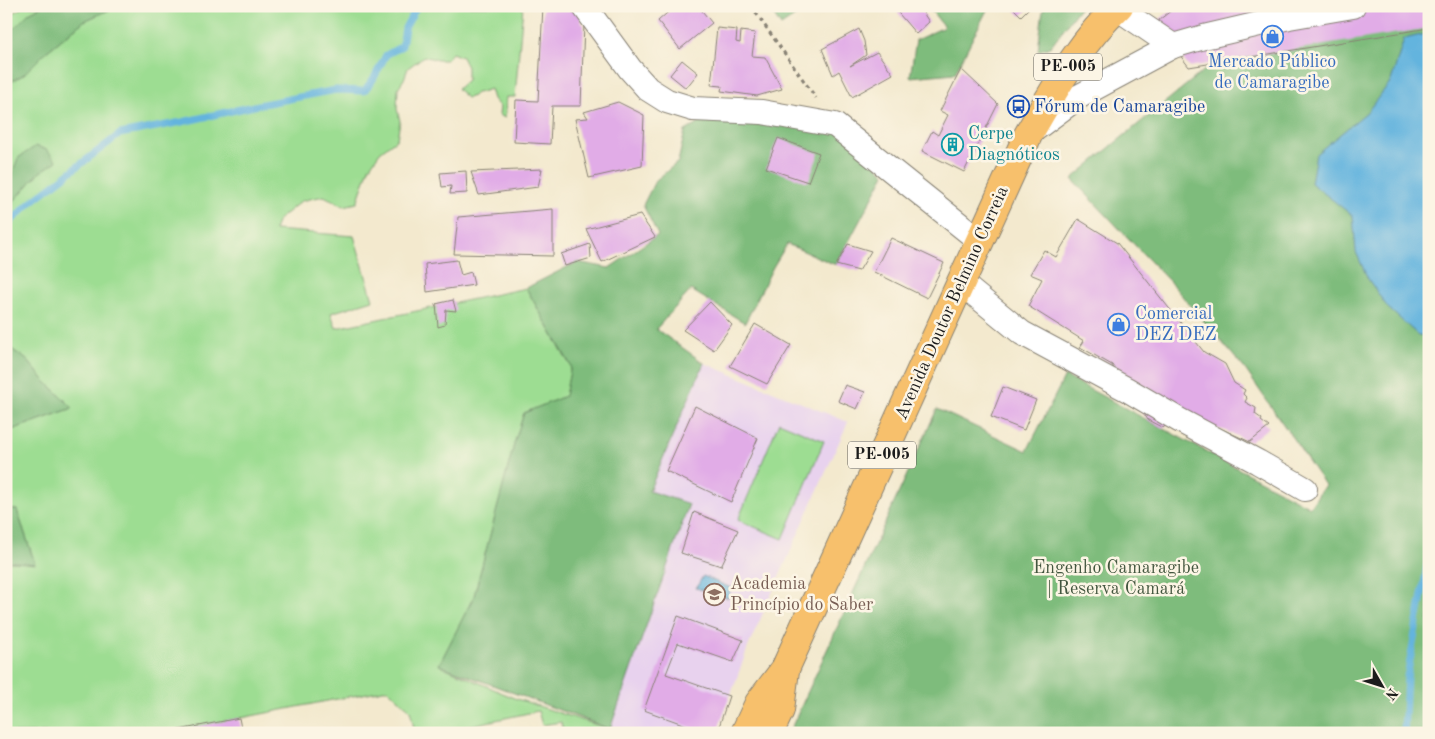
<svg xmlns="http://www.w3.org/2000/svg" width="1435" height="739" viewBox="0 0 1435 739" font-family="'Old Standard TT',serif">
  <rect width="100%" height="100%" fill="#fcf5e5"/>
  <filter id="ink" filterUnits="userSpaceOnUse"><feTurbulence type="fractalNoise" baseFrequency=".02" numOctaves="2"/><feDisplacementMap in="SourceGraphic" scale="10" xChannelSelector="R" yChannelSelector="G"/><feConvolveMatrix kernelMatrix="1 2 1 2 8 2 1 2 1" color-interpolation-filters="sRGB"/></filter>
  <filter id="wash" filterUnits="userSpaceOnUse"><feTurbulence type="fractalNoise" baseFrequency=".0096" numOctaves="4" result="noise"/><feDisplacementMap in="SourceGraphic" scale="20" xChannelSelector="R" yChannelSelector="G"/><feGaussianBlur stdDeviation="1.12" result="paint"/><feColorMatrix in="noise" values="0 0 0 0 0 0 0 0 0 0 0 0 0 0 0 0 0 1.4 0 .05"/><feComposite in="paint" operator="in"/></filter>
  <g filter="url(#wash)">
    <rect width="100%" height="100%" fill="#f3e9ce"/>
    <polygon fill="#e8d2ee" points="704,363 848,422 748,647 717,733 621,733 610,729 689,505 649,492"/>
    <g fill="#9ddd92" stroke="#5c7c57">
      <polygon points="25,6 42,6 29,13 6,36 6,17"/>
      <polygon points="118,6 523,6 515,97 506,97 505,118 499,115 500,107 493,99 490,89 482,92 476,93 473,96 467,98 457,89 467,80 467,67 462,57 452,53 446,60 437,60 424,56 408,68 404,79 398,88 397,109 400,121 397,139 380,152 369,168 357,203 344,206 324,196 301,201 278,220 274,230 354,236 373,300 331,313 336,328 526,288 571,367 565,396 524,413 515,441 474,596 439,665 514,698 621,733 564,733 561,722 542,725 538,711 435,733 415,733 410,710 388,689 165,733 6,733 6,562 35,563 17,510 6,509 6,432 73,408 44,380 27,360 10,348 6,349 6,210 39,173 9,183 6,186 6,84 23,75 45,53 84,21"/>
      <polygon points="779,422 824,441 783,539 738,520"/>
    </g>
    <g fill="#7ebc7c" stroke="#4d6c4c">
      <polygon points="42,6 118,6 84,21 45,53 23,75 6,84 6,36 29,13"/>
      <polygon points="768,6 811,6 781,26"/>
      <polygon points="928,6 989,6 955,73 910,77 916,40 944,27"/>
      <polygon points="1044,6 1081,6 1050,47 1038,51 1042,17"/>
      <polygon points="1283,6 1429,6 1429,733 789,733 937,409 1027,451 1065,376 1310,507 1325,485 1245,369 1170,282 1072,179 1115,143"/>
      <polygon points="708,118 835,125 885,174 836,265 787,244 773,267 745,323 691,290 656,329 704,363 649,491 689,504 610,729 439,665 474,596 515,441 524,413 565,396 571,366 526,288 577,262 609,268 658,235 643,205 655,181 678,162 685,131"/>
      <polygon points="36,146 47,150 57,161 39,173 6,210 6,186 9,183 18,158"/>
      <polygon points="10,348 27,360 44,380 73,408 6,432 6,349"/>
      <polygon points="6,509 17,510 35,564 6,561"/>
    </g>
    <g fill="#63b4de" stroke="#40687d">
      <polygon points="1429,33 1429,336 1418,335 1388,308 1368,279 1356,252 1353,216 1311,183 1316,154 1367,112 1391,81 1404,39"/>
      <polygon points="703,576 731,588 728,598 696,588"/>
    </g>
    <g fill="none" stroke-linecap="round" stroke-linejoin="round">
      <g stroke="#63b4de" stroke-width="7">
        <polyline points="6,226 30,203 120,134 182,122 263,104 336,90 364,91 374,78 386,55 402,46 405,28 417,6"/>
        <polyline points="1404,733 1407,677 1429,556"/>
      </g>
    </g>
    <g id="blocks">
      <g fill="#e1ace7">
        <polygon points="543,6 565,6 565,8 580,7 582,24 584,24 581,106 552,106 550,144 514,142 516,100 538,101"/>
        <polygon points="675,6 698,6 712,23 680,49 658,21"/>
        <polygon points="896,6 919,6 929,22 916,34 894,8"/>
        <polygon points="1011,6 1031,6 1021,16"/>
        <polygon points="1177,6 1429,6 1429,28 1189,67 1173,46 1159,20"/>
        <polygon points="717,28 737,30 736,42 740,43 741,31 755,33 752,56 765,57 782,89 757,96 721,91 722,86 711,85"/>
        <polygon points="859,29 864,41 866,55 850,66 877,52 893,74 852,97 839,71 833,75 822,49"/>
        <polygon points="682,60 698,73 686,88 670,75"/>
        <polygon points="961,69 998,104 964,172 922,151 932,131 938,135 948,115 940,111"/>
        <polygon points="618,102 644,115 642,166 589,178 575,119 588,118 584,112"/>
        <polygon points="778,138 819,153 808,182 766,168"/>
        <polygon points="542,169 538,187 479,195 471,172"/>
        <polygon points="466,171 467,193 450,194 451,186 442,187 440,173"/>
        <polygon points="553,209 553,256 454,254 458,217"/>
        <polygon points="640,215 655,237 602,262 586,229"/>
        <polygon points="1078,219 1117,243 1204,352 1225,364 1234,383 1245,390 1243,394 1247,398 1245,402 1256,408 1255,414 1262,419 1261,421 1269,427 1250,442 1224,430 1171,421 1163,428 1148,420 1112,365 1080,347 1084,341 1028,306 1042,279 1030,274 1044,250 1056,257"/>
        <polygon points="891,238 944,263 927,298 874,272"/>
        <polygon points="590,244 591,258 565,266 561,254"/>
        <polygon points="848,244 871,251 859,271 836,265"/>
        <polygon points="457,260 461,275 471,272 474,285 427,292 425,264"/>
        <polygon points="453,300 456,311 446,310 445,325 438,327 436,304"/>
        <polygon points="710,302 732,325 714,350 683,330"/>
        <polygon points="755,324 791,345 767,384 730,366"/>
        <polygon points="845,385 865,392 857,409 838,401"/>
        <polygon points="1003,387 1036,400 1024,430 991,417"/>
        <polygon points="695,406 758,438 731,502 666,471"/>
        <polygon points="694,512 738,530 721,566 681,553"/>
        <polygon points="678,616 743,640 733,662 678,643 666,674 729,696 717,733 708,733 644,710"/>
        <polygon points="239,718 242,733 169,733 169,732"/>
      </g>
    </g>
  </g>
  <g filter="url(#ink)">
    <use href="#blocks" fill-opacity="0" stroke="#888275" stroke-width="1"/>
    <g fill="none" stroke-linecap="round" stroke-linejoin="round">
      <defs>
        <g id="minor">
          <polyline points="584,6 630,69 648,89 667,101 693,109 762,112 835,125 980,241"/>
          <polyline points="1117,8 1173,46"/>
          <polyline points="1031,132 1078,97 1173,46 1204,37 1289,17 1353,6"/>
          <polyline points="961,283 1022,333 1128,390 1179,420 1258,462 1305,489"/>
        </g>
        <g id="major">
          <path d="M745,733l14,-30 26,-34 243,-534c27,-46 51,-92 91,-129"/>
          <polyline points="769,733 780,710 785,670"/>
        </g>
      </defs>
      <use href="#minor" stroke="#888275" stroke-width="26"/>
      <use href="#major" stroke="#888275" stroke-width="30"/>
      <g stroke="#888275" stroke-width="3" stroke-dasharray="4 4" stroke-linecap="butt">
        <polyline points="751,6 816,98"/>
        <polyline points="6,9 10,6"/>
      </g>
      <use href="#minor" stroke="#fff" stroke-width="24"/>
      <use href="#major" stroke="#f7c06c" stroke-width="28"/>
    </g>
  </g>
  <defs>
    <symbol id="shop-ring" viewBox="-11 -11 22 22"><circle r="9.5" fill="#fcf5e5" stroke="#3f7fe0" stroke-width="1.5"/><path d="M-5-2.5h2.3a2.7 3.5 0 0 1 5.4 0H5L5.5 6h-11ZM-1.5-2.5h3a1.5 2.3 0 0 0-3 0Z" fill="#3f7fe0"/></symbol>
    <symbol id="bus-ring" viewBox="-11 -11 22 22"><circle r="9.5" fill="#fcf5e5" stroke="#1a4fb4" stroke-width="1.5"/><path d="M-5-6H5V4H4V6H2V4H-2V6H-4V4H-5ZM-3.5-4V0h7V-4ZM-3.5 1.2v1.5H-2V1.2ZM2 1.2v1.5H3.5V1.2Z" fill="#1a4fb4"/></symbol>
    <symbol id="building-ring" viewBox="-11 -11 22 22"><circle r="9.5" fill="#fcf5e5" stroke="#0f9aa8" stroke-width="1.5"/><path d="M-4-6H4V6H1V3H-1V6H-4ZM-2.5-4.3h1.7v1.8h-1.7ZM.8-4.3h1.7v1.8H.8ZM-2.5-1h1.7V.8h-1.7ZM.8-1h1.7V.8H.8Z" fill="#0f9aa8"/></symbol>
    <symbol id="university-ring" viewBox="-11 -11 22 22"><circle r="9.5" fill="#fcf5e5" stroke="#8d6e63" stroke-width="1.5"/><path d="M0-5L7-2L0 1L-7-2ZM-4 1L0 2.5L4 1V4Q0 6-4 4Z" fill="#8d6e63"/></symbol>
  </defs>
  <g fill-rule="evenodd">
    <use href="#shop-ring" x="1260" y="24" width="25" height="25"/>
    <use href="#bus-ring" x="1006" y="94" width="25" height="25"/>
    <use href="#building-ring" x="940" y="132" width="25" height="25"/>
    <use href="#shop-ring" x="1106" y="312" width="25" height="25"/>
    <use href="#university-ring" x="702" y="582" width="25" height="25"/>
  </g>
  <g text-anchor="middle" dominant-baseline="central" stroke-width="5" stroke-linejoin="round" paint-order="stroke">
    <g fill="#fcf5e5" stroke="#5f5d58" stroke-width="1">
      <rect x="1034" y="53.5" width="68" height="27" rx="4"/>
      <rect x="848" y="441.5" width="68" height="27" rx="4"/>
    </g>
    <g font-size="16" font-weight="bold" fill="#1c1c1c">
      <text x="1068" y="67">PE-005</text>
      <text x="882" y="455">PE-005</text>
    </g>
    <g font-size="18" fill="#366cbe" stroke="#fcf5e5">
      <text x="1272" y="62">Mercado Público<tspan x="1272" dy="21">de Camaragibe</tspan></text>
      <text x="1135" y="314" text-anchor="start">Comercial<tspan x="1135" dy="21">DEZ DEZ</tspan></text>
    </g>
    <g font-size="18" fill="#164399" stroke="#fcf5e5" text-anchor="start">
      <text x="1034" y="107">Fórum de Camaragibe</text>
    </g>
    <g font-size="18" fill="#0d838f" stroke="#fcf5e5" text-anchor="start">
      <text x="968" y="134">Cerpe<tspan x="968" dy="21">Diagnóticos</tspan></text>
    </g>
    <g font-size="18" fill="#1c1c1c" stroke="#fcf5e5">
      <text transform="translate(952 303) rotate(-66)">Avenida Doutor Belmino Correia</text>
    </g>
    <g font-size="18" fill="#43563f" stroke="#fcf5e5">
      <text x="1116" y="568">Engenho Camaragibe<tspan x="1116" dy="21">| Reserva Camará</tspan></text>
    </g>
    <g font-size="18" fill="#785e54" stroke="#fcf5e5" text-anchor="start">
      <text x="730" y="584">Academia<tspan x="730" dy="21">Princípio do Saber</tspan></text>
    </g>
  </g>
  <rect width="1435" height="739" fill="none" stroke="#fcf5e5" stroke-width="25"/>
  <g transform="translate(1382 686) rotate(129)" stroke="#fcf5e5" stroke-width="4" paint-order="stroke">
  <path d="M0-4L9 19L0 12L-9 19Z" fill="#1c1c1c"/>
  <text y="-8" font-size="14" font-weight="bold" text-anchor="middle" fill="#1c1c1c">N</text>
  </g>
</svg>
